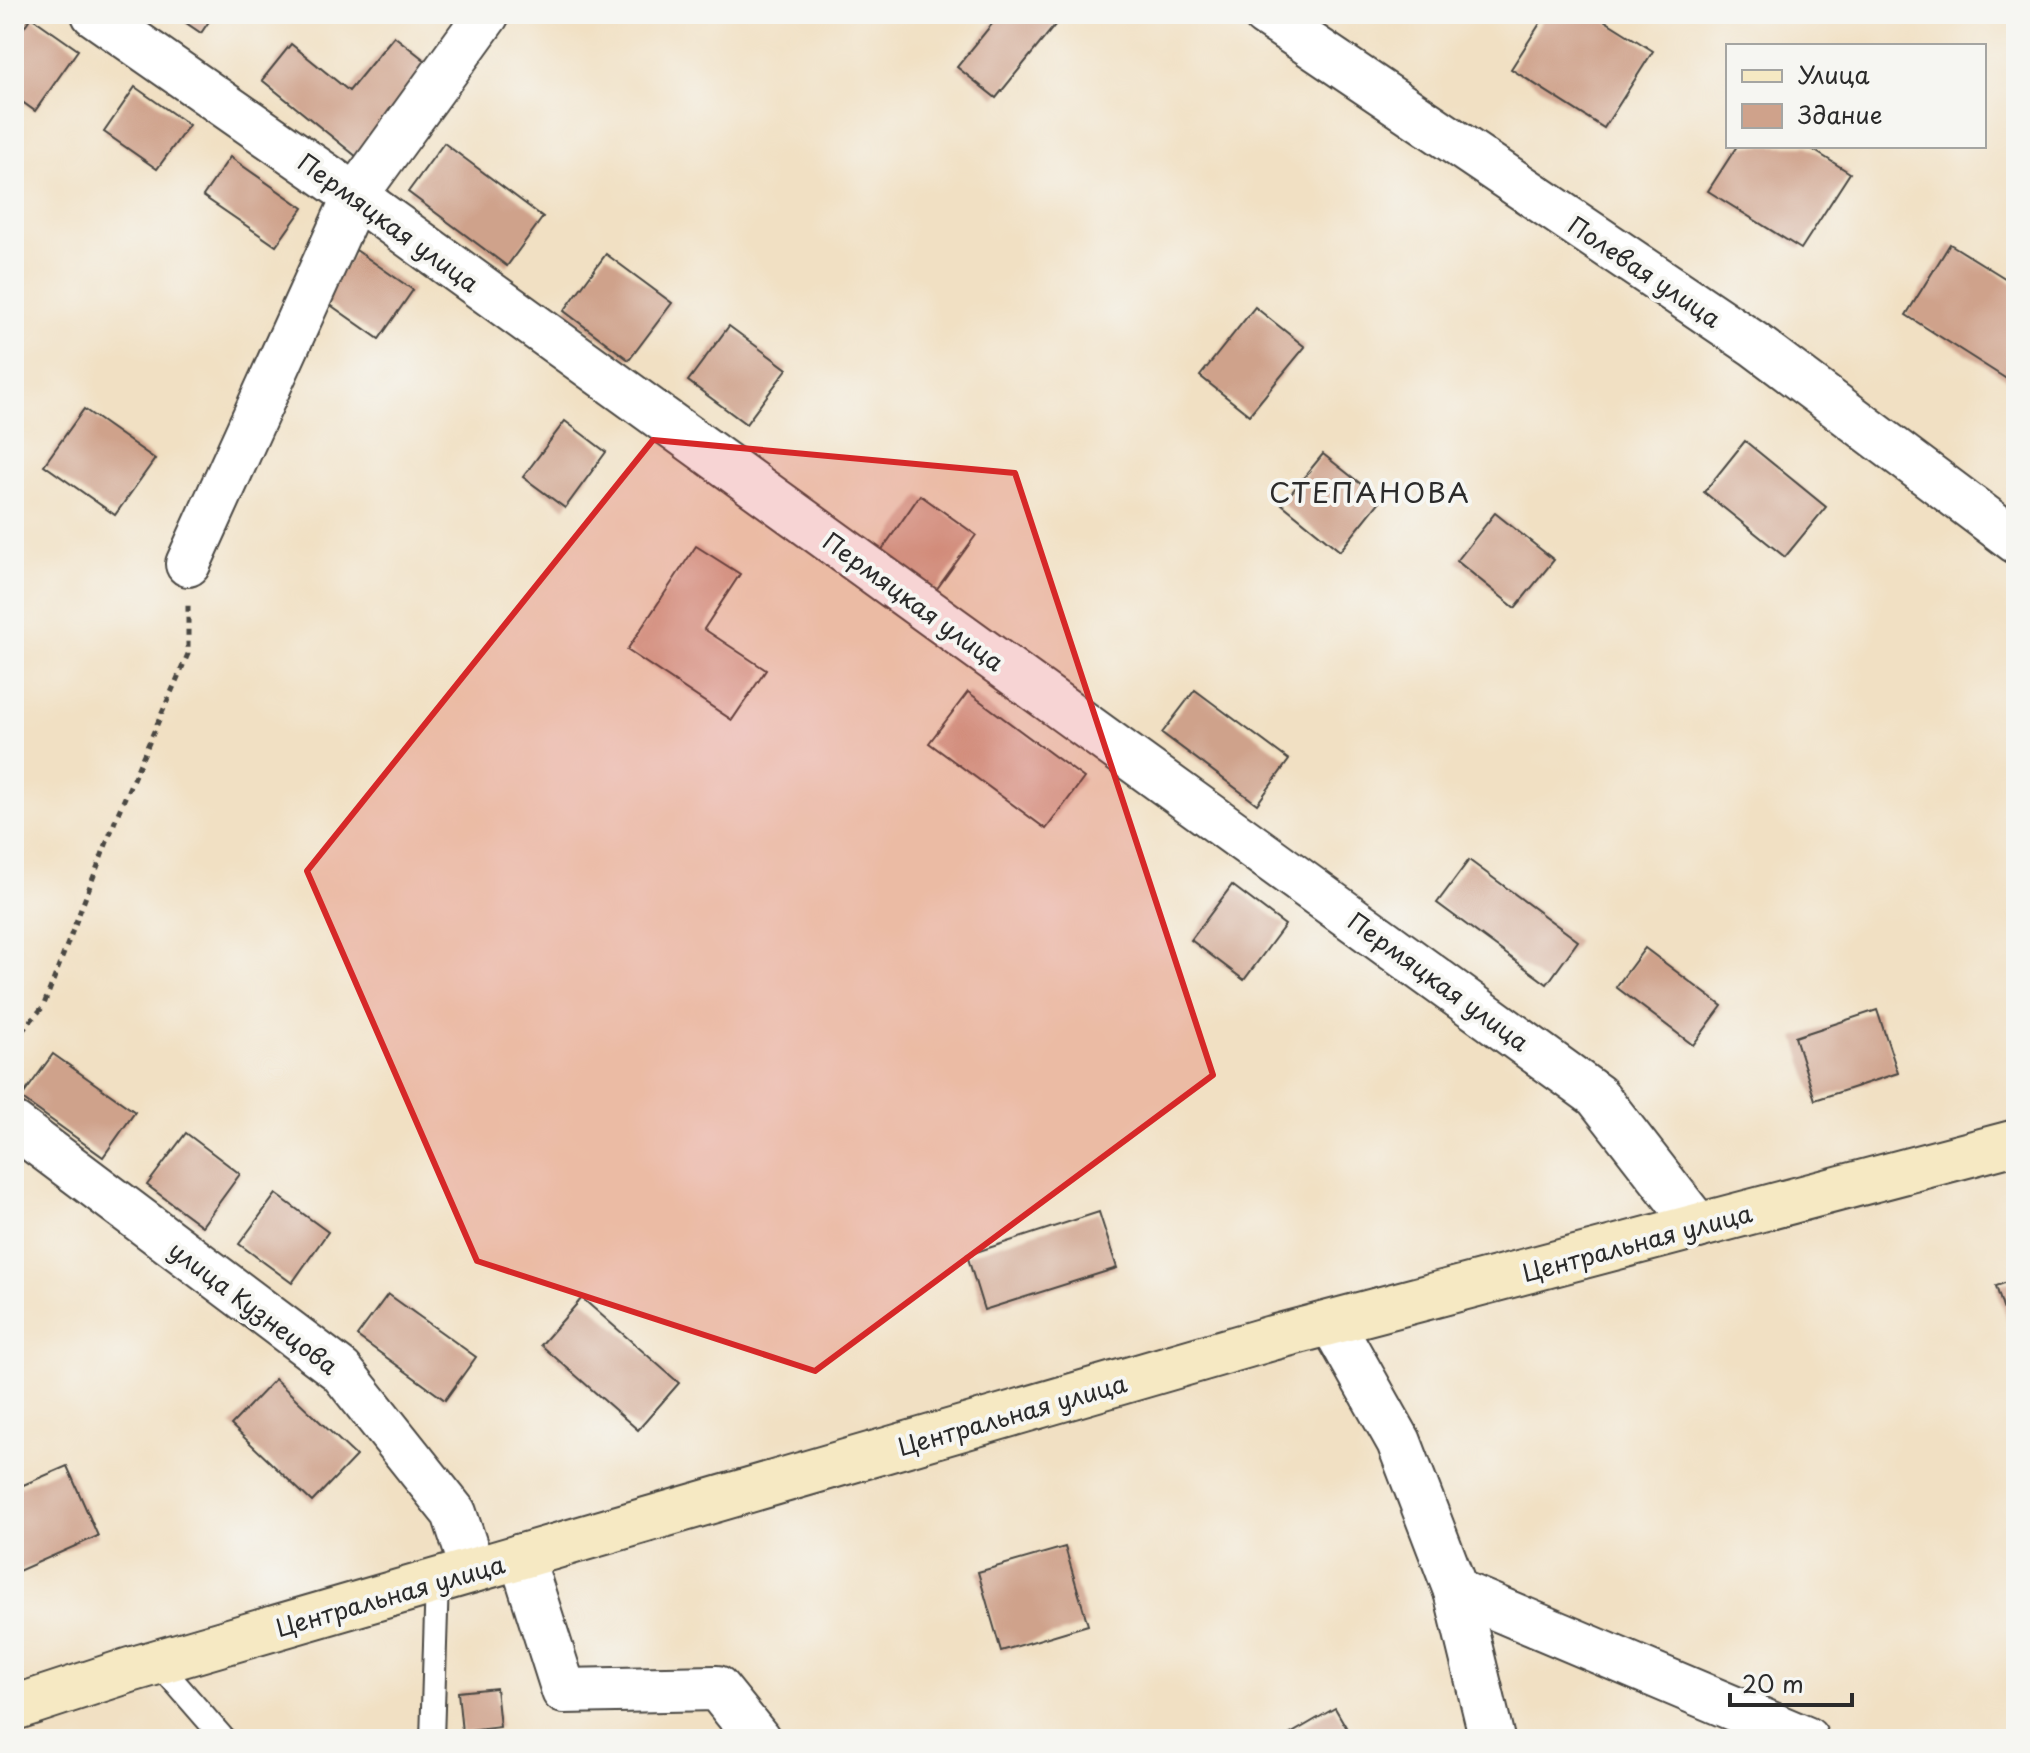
<svg xmlns="http://www.w3.org/2000/svg" width="2030" height="1753" viewBox="0 0 2030 1753" font-family="'Playpen Sans',sans-serif">
  <rect width="100%" height="100%" fill="#f6f6f2"/>
  <filter id="ink" filterUnits="userSpaceOnUse"><feTurbulence type="fractalNoise" baseFrequency=".0125" numOctaves="2"/><feDisplacementMap in="SourceGraphic" scale="16" xChannelSelector="R" yChannelSelector="G"/><feConvolveMatrix kernelMatrix="1 2 1 2 8 2 1 2 1" color-interpolation-filters="sRGB"/></filter>
  <filter id="wash" filterUnits="userSpaceOnUse"><feTurbulence type="fractalNoise" baseFrequency=".006" numOctaves="4" result="noise"/><feDisplacementMap in="SourceGraphic" scale="32" xChannelSelector="R" yChannelSelector="G"/><feGaussianBlur stdDeviation="1.8" result="paint"/><feColorMatrix in="noise" values="0 0 0 0 0 0 0 0 0 0 0 0 0 0 0 0 0 1.4 0 .05"/><feComposite in="paint" operator="in"/></filter>
  <g filter="url(#wash)">
    <rect width="100%" height="100%" fill="#f1e0c3"/>
    <g id="blocks">
      <g fill="#cfa28b">
        <polygon points="173,14 214,14 201,33"/>
        <polygon points="1000,14 1064,14 996,98 957,67"/>
        <polygon points="1546,14 1594,14 1653,51 1604,128 1511,69"/>
        <polygon points="31,17 78,50 35,111 14,96 14,42"/>
        <polygon points="394,36 436,69 362,161 262,80 291,44 349,91"/>
        <polygon points="135,87 189,125 157,169 104,132"/>
        <polygon points="444,143 543,217 507,266 408,192"/>
        <polygon points="1737,146 1807,146 1850,173 1801,249 1708,191"/>
        <polygon points="230,157 303,208 276,246 203,196"/>
        <polygon points="1950,244 2016,285 2016,385 1906,315"/>
        <polygon points="356,250 413,290 379,339 322,299"/>
        <polygon points="606,254 672,303 629,360 564,311"/>
        <polygon points="1255,307 1305,347 1249,415 1200,376"/>
        <polygon points="729,326 787,369 746,424 688,381"/>
        <polygon points="84,409 155,459 115,515 44,465"/>
        <polygon points="565,421 606,452 565,508 523,477"/>
        <polygon points="1745,441 1826,507 1785,557 1704,492"/>
        <polygon points="1323,454 1381,500 1340,551 1282,504"/>
        <polygon points="920,495 976,535 936,590 881,551"/>
        <polygon points="1495,513 1554,560 1515,608 1457,561"/>
        <polygon points="696,546 740,574 704,629 766,670 732,720 627,650"/>
        <polygon points="1195,690 1289,760 1257,804 1162,733"/>
        <polygon points="968,692 1084,778 1046,829 929,743"/>
        <polygon points="1469,860 1578,941 1547,984 1437,903"/>
        <polygon points="1232,885 1285,925 1244,980 1191,940"/>
        <polygon points="1645,948 1722,1006 1693,1045 1616,987"/>
        <polygon points="1877,1010 1898,1073 1815,1100 1795,1037"/>
        <polygon points="53,1054 135,1112 103,1157 21,1098"/>
        <polygon points="186,1133 240,1174 202,1226 147,1185"/>
        <polygon points="276,1194 328,1232 292,1283 239,1244"/>
        <polygon points="1099,1212 1117,1268 984,1310 967,1255"/>
        <polygon points="2016,1279 2016,1345 2015,1345 1996,1286"/>
        <polygon points="388,1294 476,1357 445,1400 357,1336"/>
        <polygon points="582,1298 679,1383 638,1430 541,1345"/>
        <polygon points="275,1379 356,1456 312,1502 231,1425"/>
        <polygon points="67,1466 98,1536 14,1573 14,1489"/>
        <polygon points="1065,1547 1088,1625 1001,1651 978,1572"/>
        <polygon points="496,1688 500,1727 462,1732 458,1692"/>
        <polygon points="1335,1708 1353,1739 1282,1739"/>
      </g>
    </g>
  </g>
  <g filter="url(#ink)">
    <use href="#blocks" fill-opacity="0" stroke="#494642" stroke-width="2"/>
    <g fill="none" stroke-linecap="round" stroke-linejoin="round">
      <defs>
        <g id="lane">
          <polyline points="157,1662 224,1739"/>
          <polyline points="432,1739 437,1581"/>
        </g>
        <g id="street">
          <polyline points="94,14 355,196 1597,1096 1698,1226"/>
          <polyline points="1265,14 1754,344 2016,541"/>
          <polyline points="188,564 355,196 487,14"/>
          <polyline points="14,1125 341,1371 454,1513 473,1570"/>
          <polyline points="1332,1323 1399,1442 1456,1591 1806,1739"/>
          <polyline points="521,1556 564,1691 717,1688 758,1739"/>
          <polyline points="1456,1591 1492,1739"/>
        </g>
        <polyline id="secondary" points="14,1708 130,1670 1272,1338 2016,1142"/>
      </defs>
      <use href="#lane" stroke="#494642" stroke-width="26"/>
      <use href="#street" stroke="#494642" stroke-width="48"/>
      <use href="#secondary" stroke="#494642" stroke-width="48"/>
      <polyline stroke="#494642" stroke-width="5" stroke-dasharray="6 6" stroke-linecap="butt" points="14,1040 43,1007 119,811 188,654 188,605"/>
      <use href="#lane" stroke="#fff" stroke-width="22"/>
      <use href="#street" stroke="#fff" stroke-width="44"/>
      <use href="#secondary" stroke="#f6e9c3" stroke-width="44"/>
    </g>
  </g>
  <path fill="#d62828" fill-opacity="0.2" stroke="#d62828" stroke-width="6" stroke-linejoin="round" d="M653,440l362,33 198,602 -398,296 -338,-110 -170,-390z"/>
  <g text-anchor="middle" dominant-baseline="central" stroke-width="8" stroke-linejoin="round" paint-order="stroke">
    <g font-size="24" fill="#2b2b2b" stroke="#f6f6f2">
      <text transform="translate(389 222) rotate(36)">Пермяцкая улица</text>
      <text transform="translate(1645 271) rotate(34)">Полевая улица</text>
      <text transform="translate(914 601) rotate(36)">Пермяцкая улица</text>
      <text transform="translate(1439 981) rotate(36)">Пермяцкая улица</text>
      <text transform="translate(1637 1242) rotate(-15)">Центральная улица</text>
      <text transform="translate(254 1307) rotate(37)">улица Кузнецова</text>
      <text transform="translate(1012 1414) rotate(-16)">Центральная улица</text>
      <text transform="translate(390 1595) rotate(-16)">Центральная улица</text>
    </g>
    <g font-size="28" letter-spacing="2" fill="#2b2b2b" stroke="#f6f6f2">
      <text x="1370" y="491">СТЕПАНОВА</text>
    </g>
  </g>
  <rect width="2030" height="1753" fill="none" stroke="#f6f6f2" stroke-width="48"/>
  <rect x="1726" y="44" width="260" height="104" fill="#f6f6f2" stroke="#a5a5a2" stroke-width="2"/>
  <rect x="1742" y="70" width="40" height="12" fill="#f6e9c3" stroke="#a5a5a2" stroke-width="2"/>
  <text x="1798" y="84" font-size="24" fill="#2b2b2b">Улица</text>
  <rect x="1742" y="104" width="40" height="24" fill="#cfa28b" stroke="#a5a5a2" stroke-width="2"/>
  <text x="1798" y="124" font-size="24" fill="#2b2b2b">Здание</text>
  <path d="M1730 1693v12h122v-12" fill="none" stroke="#2b2b2b" stroke-width="4"/>
  <text x="1742" y="1693" font-size="24" fill="#2b2b2b" stroke="#f6f6f2" stroke-width="6" paint-order="stroke">20 m</text>
</svg>
